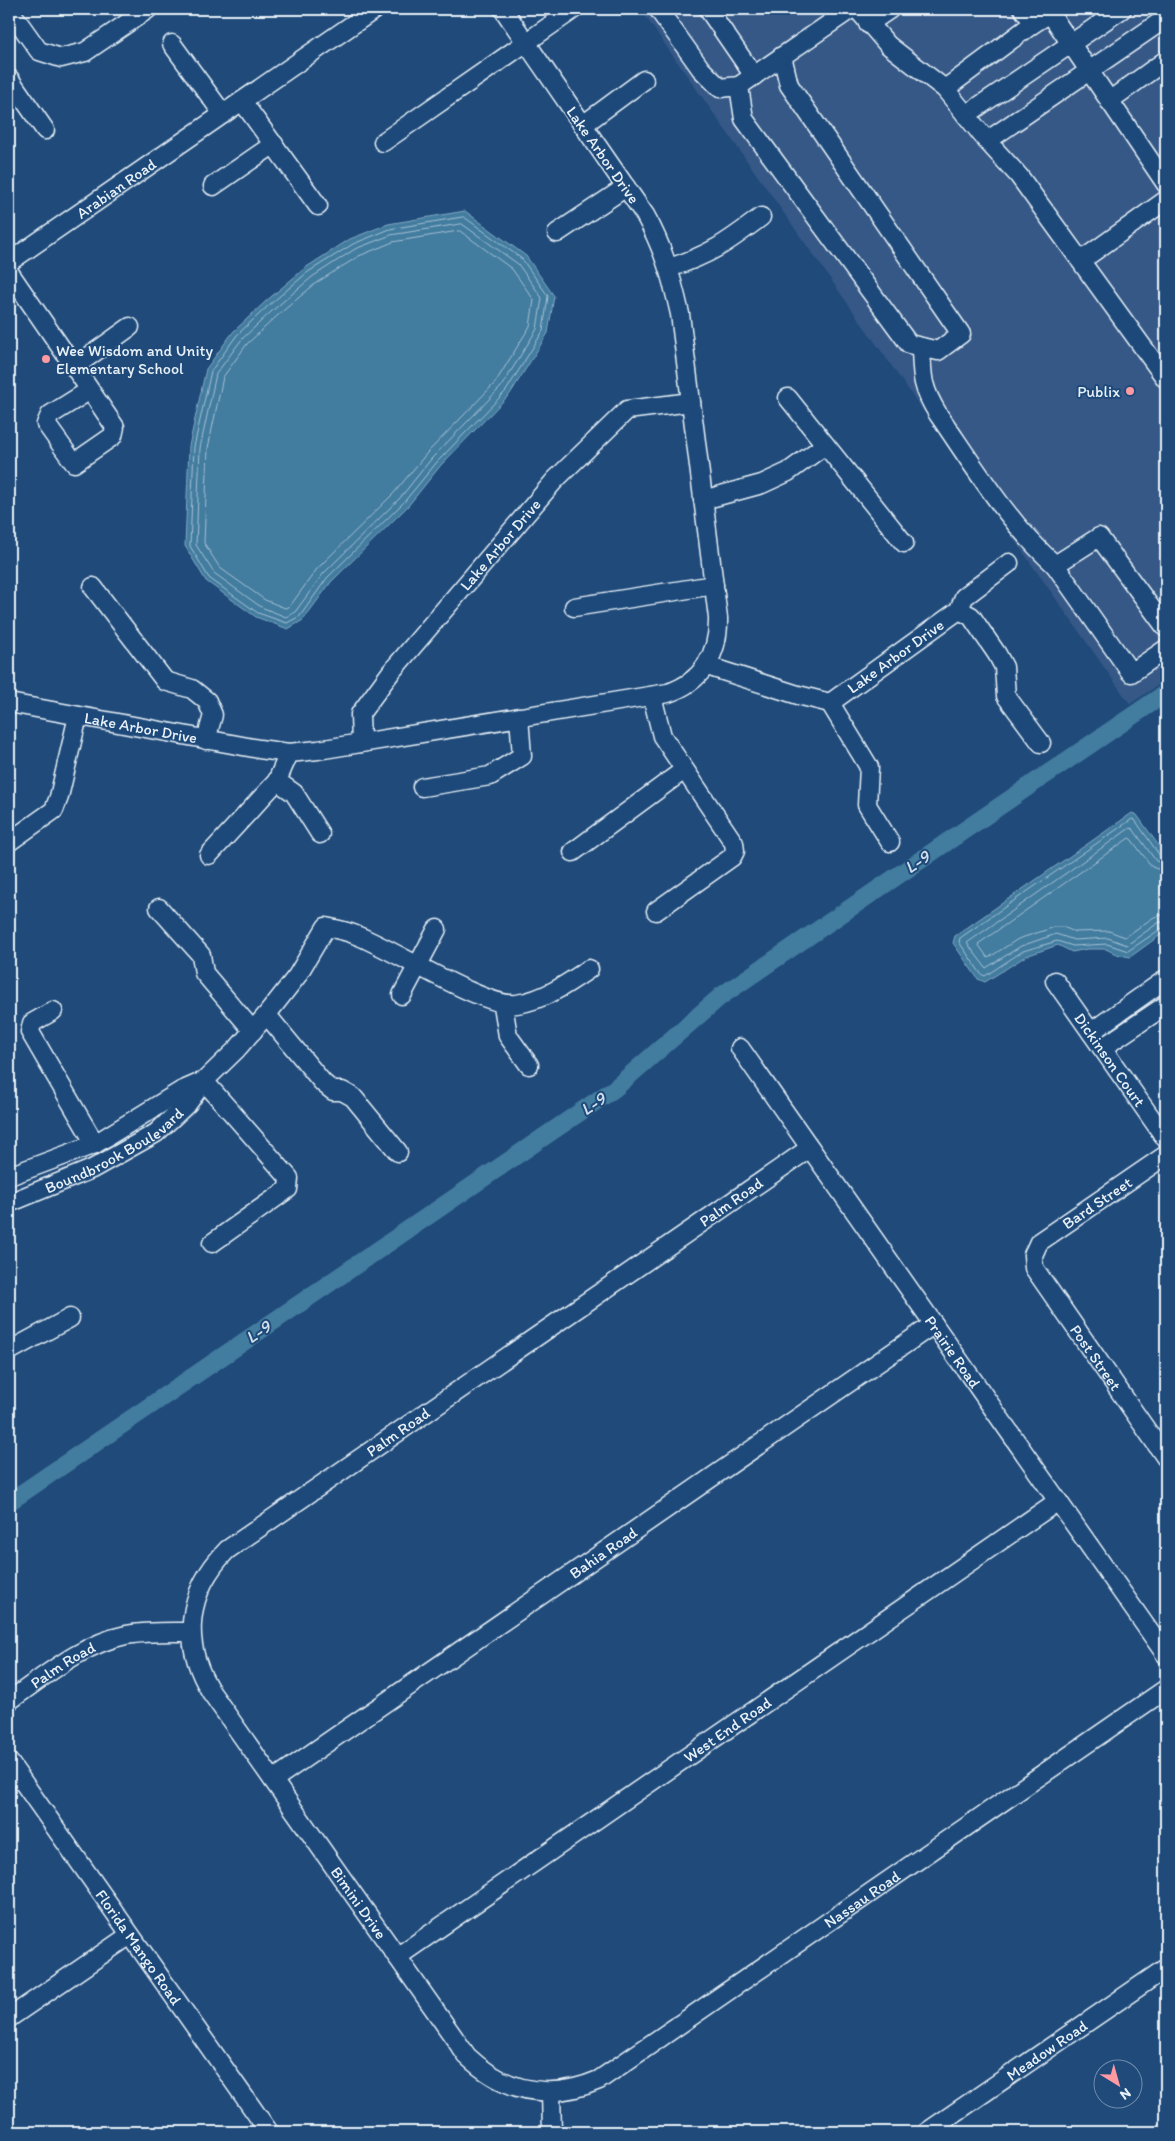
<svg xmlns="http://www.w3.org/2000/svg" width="1175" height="2141" viewBox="0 0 1175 2141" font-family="Itim,sans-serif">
  <rect width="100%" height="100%" fill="#1f4a7a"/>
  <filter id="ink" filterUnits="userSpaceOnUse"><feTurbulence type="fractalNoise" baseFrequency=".02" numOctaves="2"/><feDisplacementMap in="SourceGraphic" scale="10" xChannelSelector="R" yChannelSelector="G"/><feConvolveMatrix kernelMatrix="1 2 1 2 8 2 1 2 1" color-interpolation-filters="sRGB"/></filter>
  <g filter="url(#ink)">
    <polygon fill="#365887" points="640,9 1166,9 1166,680 1130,704"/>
    <g fill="#437b9f" stroke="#85aac3">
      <polygon points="465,211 526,256 554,296 548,333 510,394 441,465 408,506 331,582 303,620 288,629 256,617 206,581 185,546 189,446 206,369 233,332 265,302 305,268 350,239 388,224"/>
      <polygon points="1132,813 1137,815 1166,856 1166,931 1130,957 1116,954 1106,949 1087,949 1072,952 1058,945 1026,956 985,982 978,979 953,943 955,936"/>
    </g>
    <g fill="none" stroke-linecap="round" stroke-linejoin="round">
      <g stroke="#a6c2d4" stroke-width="1">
        <polygon points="464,217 522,259 548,296 543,331 506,391 437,462 404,502 327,578 300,616 287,623 258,613 209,578 190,546 194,447 211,371 237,335 268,306 308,272 353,244 390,229"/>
        <polygon points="462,224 518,264 542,298 537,329 501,387 432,458 400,498 323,574 295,612 286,617 261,607 214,573 196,545 200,448 216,374 242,339 272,311 312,277 355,249 391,235"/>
        <polygon points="460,231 512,269 534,300 530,326 495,383 427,453 394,493 317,569 290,606 285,608 265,600 220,568 204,543 208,448 223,377 247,344 277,316 316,283 359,256 393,242"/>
        <polyline points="1166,858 1160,856 1135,820 1132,819 960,938 959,942 981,974 985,976 1023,951 1057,941 1073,946 1107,944 1128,951 1162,928 1166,927"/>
        <polyline points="1166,864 1156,861 1133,829 1130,828 967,943 986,968 1021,946 1056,934 1074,940 1108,938 1127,945 1158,923 1166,921"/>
        <polyline points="1166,872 1152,867 1131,839 1129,838 978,944 988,958 1018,939 1055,927 1063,927 1075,932 1109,931 1125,937 1154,917 1166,914"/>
      </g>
      <polyline stroke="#437b9f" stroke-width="18" points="9,1502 614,1089 721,996 1166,693"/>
      <defs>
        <g id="minor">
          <polyline points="9,9 39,51 61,58 85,52 148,9"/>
          <polyline points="658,9 701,69 720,88 739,86 851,9"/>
          <polyline points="708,9 754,76"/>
          <polyline points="857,9 888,45 945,89 987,141 1019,176 1166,379"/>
          <polyline points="1023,9 1034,23 1044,17"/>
          <polyline points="1050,13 1166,184"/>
          <polyline points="868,24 890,9"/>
          <polyline points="172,44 223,114"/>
          <polyline points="9,78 45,130"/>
          <polyline points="739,86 744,119 909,344 938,351 961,334 789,85 782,56"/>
          <polyline points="945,89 1034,23"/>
          <polyline points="242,101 318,206"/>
          <polyline points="1109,101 1166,60"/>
          <polyline points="966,115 1122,9"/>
          <polyline points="583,125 644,80"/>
          <polyline points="987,141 1166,18"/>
          <polyline points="383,142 574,9"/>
          <polyline points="213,186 274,144"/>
          <polyline points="557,233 626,187"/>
          <polyline points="1082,260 1166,200"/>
          <path id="s1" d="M9,262l366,-253"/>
          <path d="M669,268c41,-13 59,-26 92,-51"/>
          <path d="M9,272c35,51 71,103 106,155l-2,9 -39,27 -28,-39 4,-9 40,-25"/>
          <path d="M921,347c1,31 1,41 17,67 36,52 70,109 117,151"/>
          <polyline points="74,367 130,327"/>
          <polyline points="788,398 904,543"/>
          <polyline points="703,500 762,484 788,472 825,445"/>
          <polyline points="93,587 165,681 192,689 207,701 213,715 206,740"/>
          <polyline points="574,607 714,585"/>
          <polyline points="959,610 971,616 997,654 1004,667 1006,696 1041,743"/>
          <polyline points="1166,628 1099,537 1055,565 1131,673 1166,649"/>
          <path id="s2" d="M707,666l91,29 32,8 129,-93 5,-13 45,-34"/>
          <polyline points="652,696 662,736 734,843 735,851 732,857 656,911"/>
          <path id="s3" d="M9,703l250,46 30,4 29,-3 350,-57c34,-11 51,-39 50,-75l-38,-304c-8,-36 -17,-67 -35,-99l-142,-206"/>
          <polyline points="830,703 869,767 867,805 890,842"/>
          <path id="s4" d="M361,743l-1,-29 31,-42 164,-192 72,-70 64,-8"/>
          <polyline points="277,781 294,793 320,834"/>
          <polyline points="422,787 490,776 522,756 519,717"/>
          <polyline points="9,842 54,810 59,797 78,716"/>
          <polyline points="573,852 684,770"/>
          <polyline points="209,855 277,781 289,753"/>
          <polyline points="159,908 201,955 204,973 253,1031"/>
          <path id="s5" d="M1055,981l111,158"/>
          <polyline points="402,995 437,929"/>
          <polyline points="503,1005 508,1036 529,1065"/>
          <polyline points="53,1011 32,1023 30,1032 95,1144"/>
          <polyline points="267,1015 323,1083 333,1091 342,1091 353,1097 398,1152"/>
          <polyline points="1091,1032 1166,979"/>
          <path id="s6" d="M740,1048l426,607"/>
          <polyline points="1102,1048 1166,1005"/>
          <path id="s7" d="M810,1148l-583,402c-41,42 -46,93 -16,142l256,364c39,37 83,45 132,24l567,-391"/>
          <path id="s8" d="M1166,1155l-127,87 -6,13 1,13 132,190"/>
          <path d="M9,1176l86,-32 86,-53 23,-10 33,-32 31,-36 29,-37 29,-49c10,2 21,4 30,8 35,13 131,74 161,69 27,-4 50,-20 72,-35"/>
          <path id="s9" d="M9,1203l83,-34 64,-36 32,-30 16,-22 85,97 -1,11 -76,54"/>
          <polyline points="9,1351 70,1318"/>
          <path id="s10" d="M9,1701c36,-25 73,-57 117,-66 21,-4 43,-3 65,-3"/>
          <path id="s11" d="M9,1762l260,370"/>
          <path id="s12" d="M273,1780l661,-456"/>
          <path id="s13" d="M397,1957l661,-456"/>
          <polyline points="9,2018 130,1935"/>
          <polyline points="551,2092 552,2132"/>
          <path id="s14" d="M927,2132l239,-164"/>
        </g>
      </defs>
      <use href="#minor" stroke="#e8f1f8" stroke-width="21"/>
      <use href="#minor" stroke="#1f4a7a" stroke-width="18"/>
    </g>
  </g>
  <g fill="#ff9aa2" stroke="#1f4a7a" stroke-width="2">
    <circle cx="46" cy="359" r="5"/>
    <circle cx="1130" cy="391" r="5"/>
  </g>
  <g text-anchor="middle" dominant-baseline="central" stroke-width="4" stroke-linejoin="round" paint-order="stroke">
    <g font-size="16" fill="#e8f1f8" stroke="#1f4a7a">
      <text transform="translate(603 155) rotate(55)">Lake Arbor Drive</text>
      <text stroke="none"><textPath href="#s1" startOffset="130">Arabian Road</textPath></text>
      <text stroke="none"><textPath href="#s4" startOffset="249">Lake Arbor Drive</textPath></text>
      <text stroke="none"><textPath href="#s2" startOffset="209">Lake Arbor Drive</textPath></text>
      <text stroke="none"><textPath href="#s3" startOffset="134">Lake Arbor Drive</textPath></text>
      <text stroke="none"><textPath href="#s5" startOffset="96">Dickinson Court</textPath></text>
      <text stroke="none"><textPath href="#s9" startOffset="118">Boundbrook Boulevard</textPath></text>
      <text transform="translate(731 1202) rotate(-35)">Palm Road</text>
      <text transform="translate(1097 1203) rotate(-34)">Bard Street</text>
      <text stroke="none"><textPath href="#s6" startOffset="371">Prairie Road</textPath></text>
      <text stroke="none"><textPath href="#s8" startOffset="290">Post Street</textPath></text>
      <text transform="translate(398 1432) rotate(-35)">Palm Road</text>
      <text stroke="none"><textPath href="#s12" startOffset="401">Bahia Road</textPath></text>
      <text stroke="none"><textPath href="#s10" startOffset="65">Palm Road</textPath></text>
      <text stroke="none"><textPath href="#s13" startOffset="401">West End Road</textPath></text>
      <text stroke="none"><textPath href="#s7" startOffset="1771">Nassau Road</textPath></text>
      <text stroke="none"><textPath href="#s7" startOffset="1121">Bimini Drive</textPath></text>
      <text stroke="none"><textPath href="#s11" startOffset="226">Florida Mango Road</textPath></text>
      <text stroke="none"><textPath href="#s14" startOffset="145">Meadow Road</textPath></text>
    </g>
    <g font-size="16" fill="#e8f1f8" stroke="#1f4a7a" text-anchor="start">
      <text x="56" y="350">Wee Wisdom and Unity<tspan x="56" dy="18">Elementary School</tspan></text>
      <text x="1120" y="391" text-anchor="end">Publix</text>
    </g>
    <g font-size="18" font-style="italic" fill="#cfdfeb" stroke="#1f4a7a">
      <text transform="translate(917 862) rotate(-34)">L-9</text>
      <text transform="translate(593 1104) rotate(-34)">L-9</text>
      <text transform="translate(258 1332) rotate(-34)">L-9</text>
    </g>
  </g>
  <rect width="1175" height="2141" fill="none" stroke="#1f4a7a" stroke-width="30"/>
  <rect x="15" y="15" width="1145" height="2111" fill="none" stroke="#e8f1f8" stroke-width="2" filter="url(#ink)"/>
  <g transform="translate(1118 2084) rotate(143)"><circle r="24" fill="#1f4a7a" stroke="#6f8dac"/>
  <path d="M0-4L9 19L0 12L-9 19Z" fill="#ff9aa2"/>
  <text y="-8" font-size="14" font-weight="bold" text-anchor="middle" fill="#e8f1f8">N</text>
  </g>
</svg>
